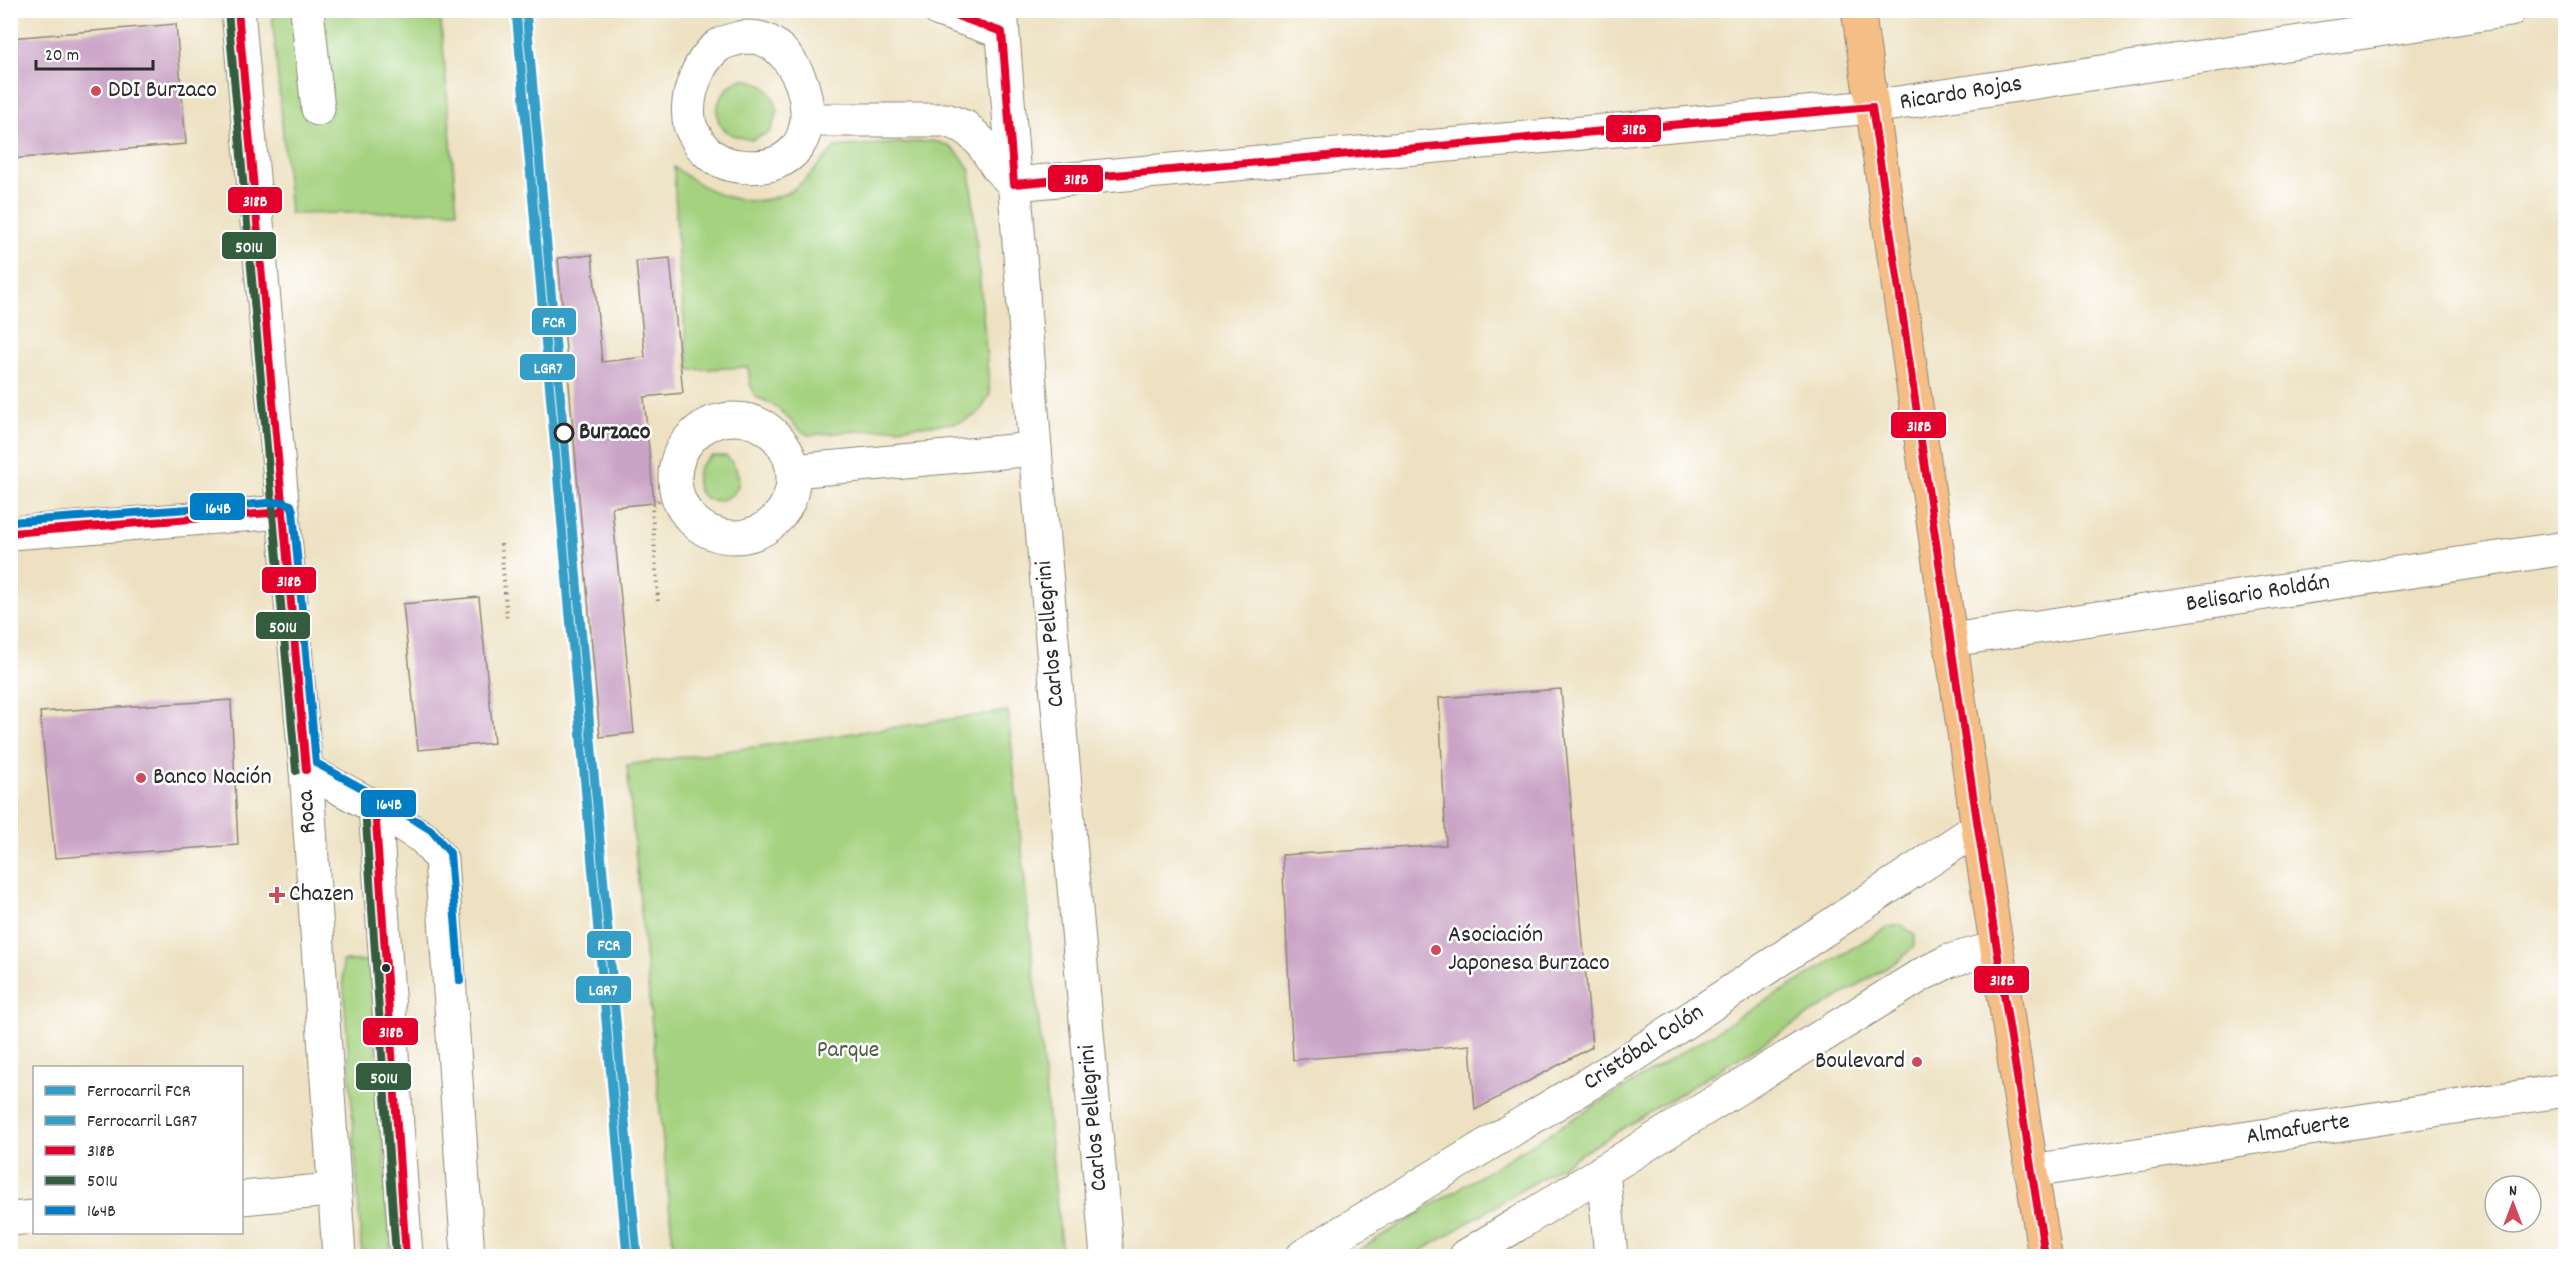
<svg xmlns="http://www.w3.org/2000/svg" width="2576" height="1267" viewBox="0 0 2576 1267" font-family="Dekko,sans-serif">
  <rect width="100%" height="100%" fill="#fff"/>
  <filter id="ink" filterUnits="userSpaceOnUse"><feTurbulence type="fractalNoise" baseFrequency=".0167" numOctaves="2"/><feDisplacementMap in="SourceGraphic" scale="12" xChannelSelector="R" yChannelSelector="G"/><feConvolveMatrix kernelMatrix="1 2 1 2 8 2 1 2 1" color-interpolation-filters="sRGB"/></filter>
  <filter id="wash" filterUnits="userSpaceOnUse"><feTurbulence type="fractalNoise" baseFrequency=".008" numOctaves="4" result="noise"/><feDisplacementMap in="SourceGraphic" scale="24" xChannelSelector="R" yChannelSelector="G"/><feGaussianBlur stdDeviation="1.35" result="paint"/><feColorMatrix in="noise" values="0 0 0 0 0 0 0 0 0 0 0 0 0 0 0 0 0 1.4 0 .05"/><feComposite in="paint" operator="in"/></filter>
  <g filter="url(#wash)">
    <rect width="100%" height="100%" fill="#ede1c1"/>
    <g fill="#a4d27f" stroke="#687e55" stroke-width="1.5">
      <polygon points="272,11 440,11 457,211 290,214"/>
      <path d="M743,79c22,3 29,11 35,32l-8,21 -18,8c-8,-2 -16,-3 -23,-7 -24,-15 -8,-48 14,-54z"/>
      <path d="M933,141c19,3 27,13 37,29l20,225c-9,17 -16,24 -34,28l-147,12c-12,-4 -14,-11 -23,-19 -8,-9 -19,-15 -30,-19l-6,-13 -2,-17 -59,3 -11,-114 -4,-89c32,24 70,45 110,27 21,-9 36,-31 51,-47z"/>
      <path d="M713,456h13c42,42 -33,64 -29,21 1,-11 7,-17 16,-21z"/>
      <polygon points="1008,711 1062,1256 674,1256 627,765"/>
      <polygon points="1902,925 1915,935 1914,946 1901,959 1413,1256 1349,1256 1887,927"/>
      <polygon points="342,961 370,961 391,1256 362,1256"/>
    </g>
    <g id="blocks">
      <g fill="#caa4c6">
        <polygon points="176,24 186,144 10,159 10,38"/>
        <polygon points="592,255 602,362 645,357 636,261 670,258 683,393 644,397 654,503 612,507 634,733 600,737 558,258"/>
        <polygon points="479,597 494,743 418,750 403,604"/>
        <polygon points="1561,689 1592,1047 1475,1110 1470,1045 1293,1060 1282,855 1446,845 1439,698"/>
        <polygon points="231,700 238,845 55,858 40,712"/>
      </g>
    </g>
  </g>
  <g filter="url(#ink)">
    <use href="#blocks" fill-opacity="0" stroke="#8c8676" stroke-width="1.5"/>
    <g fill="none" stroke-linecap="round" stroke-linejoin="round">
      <defs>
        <g id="minor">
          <polyline points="238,10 306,770 339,1256"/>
          <polyline points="307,10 318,109"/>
          <polyline points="939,10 1002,32"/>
          <polyline points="1001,10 1035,449 1107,1256"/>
          <path d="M744,37c6,0 13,0 18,2 19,6 32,26 39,43 18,51 -5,91 -62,84 -15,-1 -33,-11 -41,-25 -2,-5 -7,-11 -8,-16 -6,-26 7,-63 28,-79 7,-5 18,-7 26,-9z"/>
          <polyline points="809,120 946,120 965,127 981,142 998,168 1014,184"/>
          <polyline points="1014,184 1872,107 2510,10"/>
          <circle cx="734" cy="478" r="59"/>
          <polyline points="793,471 1035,449"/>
          <polyline points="10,533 283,512"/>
          <polyline points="1951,640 2566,548"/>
          <polyline points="306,770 375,807 425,839 441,859 468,1256"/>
          <polyline points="375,807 406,1256"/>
          <polyline points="1603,1171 1611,1256"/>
          <polyline points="2031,1171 2566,1090"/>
          <polyline points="242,1198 332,1190"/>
          <polyline points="10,1219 34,1217"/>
          <polyline points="1303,1256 1626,1061 1978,828"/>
          <polyline points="1466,1256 1921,975 1949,961 1996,948"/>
        </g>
        <polyline id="major" points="1858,10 1978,828 2045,1256"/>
      </defs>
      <use href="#minor" stroke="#8c8676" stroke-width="35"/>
      <use href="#major" stroke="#8c8676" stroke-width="35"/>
      <g stroke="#8c8676" stroke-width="4" stroke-dasharray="1.5 4.5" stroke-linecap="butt">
        <polyline points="501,544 507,618"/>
        <polyline points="658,601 652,508 674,484"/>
      </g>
      <use href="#minor" stroke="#fff" stroke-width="33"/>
      <use href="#major" stroke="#f6be87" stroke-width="33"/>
      <defs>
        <g id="bus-1">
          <polyline points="238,10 306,770"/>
          <polyline points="940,10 1002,32 1014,184 1872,107 1978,828 2045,1256"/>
          <polyline points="10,533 283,512"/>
          <polyline points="375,807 406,1256"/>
        </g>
        <g id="bus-2">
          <polyline points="228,11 296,771"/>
          <polyline points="365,808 396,1256"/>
        </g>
        <polyline id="bus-3" points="10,522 282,502 291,505 293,511 316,763 380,798 431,830 450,853 460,981"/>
      </defs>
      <use href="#bus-1" stroke="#fff" stroke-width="12"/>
      <use href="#bus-2" stroke="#fff" stroke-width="12"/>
      <use href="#bus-3" stroke="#fff" stroke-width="12"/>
      <use href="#bus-1" stroke="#e4002b" stroke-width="8"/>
      <use href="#bus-2" stroke="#345d3d" stroke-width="8"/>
      <use href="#bus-3" stroke="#007dc5" stroke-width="8"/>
      <defs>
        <polyline id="rail-1" points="526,10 637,1256"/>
        <polyline id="rail-2" points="516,11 627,1256"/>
      </defs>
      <use href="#rail-1" stroke="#fff" stroke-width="14"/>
      <use href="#rail-2" stroke="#fff" stroke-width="14"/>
      <use href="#rail-1" stroke="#359ec6" stroke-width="9"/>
      <use href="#rail-2" stroke="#359ec6" stroke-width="9"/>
    </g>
  </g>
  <g fill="#d1495b" stroke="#fff" stroke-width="2">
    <circle cx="96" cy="91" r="6"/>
    <circle cx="141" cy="778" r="6"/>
    <path d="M274 886h6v6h6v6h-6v6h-6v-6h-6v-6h6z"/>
    <circle cx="1436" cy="950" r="6"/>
    <circle cx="1917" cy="1062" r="6"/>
  </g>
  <circle fill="#fff" stroke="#2b2b2b" stroke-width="3" cx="564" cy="433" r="9"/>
  <circle fill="#2b2b2b" stroke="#fff" stroke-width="2" cx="386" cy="968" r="5"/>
  <g text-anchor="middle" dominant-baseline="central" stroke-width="5" stroke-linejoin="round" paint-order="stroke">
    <g font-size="24" fill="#2b2b2b" stroke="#fff" text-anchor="start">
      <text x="108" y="91">DDI Burzaco</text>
      <text x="153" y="778">Banco Nación</text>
      <text x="289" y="895">Chazen</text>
      <text x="1448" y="936">Asociación<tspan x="1448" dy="28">Japonesa Burzaco</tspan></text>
      <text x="1905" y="1062" text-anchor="end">Boulevard</text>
    </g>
    <g font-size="24" fill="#2b2b2b" stroke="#fff">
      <text transform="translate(1961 94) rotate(-9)">Ricardo Rojas</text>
      <text transform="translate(2258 594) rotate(-9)">Belisario Roldán</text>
      <text transform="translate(1051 634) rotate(-95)">Carlos Pellegrini</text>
      <text transform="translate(308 812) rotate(-94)">Roca</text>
      <text transform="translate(1644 1048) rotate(-33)">Cristóbal Colón</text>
      <text transform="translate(1094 1118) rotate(-95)">Carlos Pellegrini</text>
      <text transform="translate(2298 1130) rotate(-9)">Almafuerte</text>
    </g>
    <g font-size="24" font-weight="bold" fill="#2b2b2b" stroke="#fff" text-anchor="start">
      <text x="579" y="433">Burzaco</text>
    </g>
    <g font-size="24" fill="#4f5d44" stroke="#fff">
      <text x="848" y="1051">Parque</text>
    </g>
  </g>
  <g stroke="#fff" stroke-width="2">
    <rect x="1605" y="114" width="57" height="29" rx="6" fill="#e4002b"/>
    <rect x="1047" y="164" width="57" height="29" rx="6" fill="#e4002b"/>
    <rect x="227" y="186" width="56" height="28" rx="6" fill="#e4002b"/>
    <rect x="221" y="231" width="56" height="29" rx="6" fill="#345d3d"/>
    <rect x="531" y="307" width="46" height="29" rx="6" fill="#359ec6"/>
    <rect x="519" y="353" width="57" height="28" rx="6" fill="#359ec6"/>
    <rect x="1890" y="411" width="57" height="28" rx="6" fill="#e4002b"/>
    <rect x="189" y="492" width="57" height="29" rx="6" fill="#007dc5"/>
    <rect x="261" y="566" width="56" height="28" rx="6" fill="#e4002b"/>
    <rect x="255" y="611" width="56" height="29" rx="6" fill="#345d3d"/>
    <rect x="360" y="789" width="57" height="29" rx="6" fill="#007dc5"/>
    <rect x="586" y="930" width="46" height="29" rx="6" fill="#359ec6"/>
    <rect x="1973" y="965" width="57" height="29" rx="6" fill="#e4002b"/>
    <rect x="575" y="975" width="57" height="29" rx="6" fill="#359ec6"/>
    <rect x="362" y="1017" width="57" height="29" rx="6" fill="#e4002b"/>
    <rect x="355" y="1062" width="57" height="29" rx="6" fill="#345d3d"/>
  </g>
  <g font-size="16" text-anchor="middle" font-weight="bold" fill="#fff">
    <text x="1634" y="134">318B</text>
    <text x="1076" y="184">318B</text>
    <text x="255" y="206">318B</text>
    <text x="249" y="252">501U</text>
    <text x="554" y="327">FCR</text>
    <text x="548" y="373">LGR7</text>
    <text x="1919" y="431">318B</text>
    <text x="218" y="513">164B</text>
    <text x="289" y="586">318B</text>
    <text x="283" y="632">501U</text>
    <text x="389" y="809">164B</text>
    <text x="609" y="950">FCR</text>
    <text x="2002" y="985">318B</text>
    <text x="603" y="995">LGR7</text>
    <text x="391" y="1037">318B</text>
    <text x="384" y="1083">501U</text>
  </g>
  <rect width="2576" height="1267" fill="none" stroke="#fff" stroke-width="36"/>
  <rect x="33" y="1066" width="210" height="168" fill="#ffffff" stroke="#aaaaaa" stroke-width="1.5"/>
  <rect x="45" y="1086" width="30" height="9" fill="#359ec6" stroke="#aaaaaa" stroke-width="1.5"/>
  <text x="87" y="1096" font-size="18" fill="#2b2b2b">Ferrocarril FCR</text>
  <rect x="45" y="1116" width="30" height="9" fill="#359ec6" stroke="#aaaaaa" stroke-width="1.5"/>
  <text x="87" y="1126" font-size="18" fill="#2b2b2b">Ferrocarril LGR7</text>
  <rect x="45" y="1146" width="30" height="9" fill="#e4002b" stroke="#aaaaaa" stroke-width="1.5"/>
  <text x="87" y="1156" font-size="18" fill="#2b2b2b">318B</text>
  <rect x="45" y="1176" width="30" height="9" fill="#345d3d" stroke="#aaaaaa" stroke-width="1.5"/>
  <text x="87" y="1186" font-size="18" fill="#2b2b2b">501U</text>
  <rect x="45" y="1206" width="30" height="9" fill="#007dc5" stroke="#aaaaaa" stroke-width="1.5"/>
  <text x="87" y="1216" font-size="18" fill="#2b2b2b">164B</text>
  <g transform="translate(2513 1204)"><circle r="28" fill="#ffffff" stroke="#aaaaaa" stroke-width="1.5"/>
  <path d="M0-4.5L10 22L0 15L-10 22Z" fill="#d1495b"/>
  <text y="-9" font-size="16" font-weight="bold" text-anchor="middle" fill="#2b2b2b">N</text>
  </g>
  <path d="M36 60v9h117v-9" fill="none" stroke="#2b2b2b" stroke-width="3"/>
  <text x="45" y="60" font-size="18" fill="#2b2b2b" stroke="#ffffff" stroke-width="4.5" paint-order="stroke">20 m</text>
</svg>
